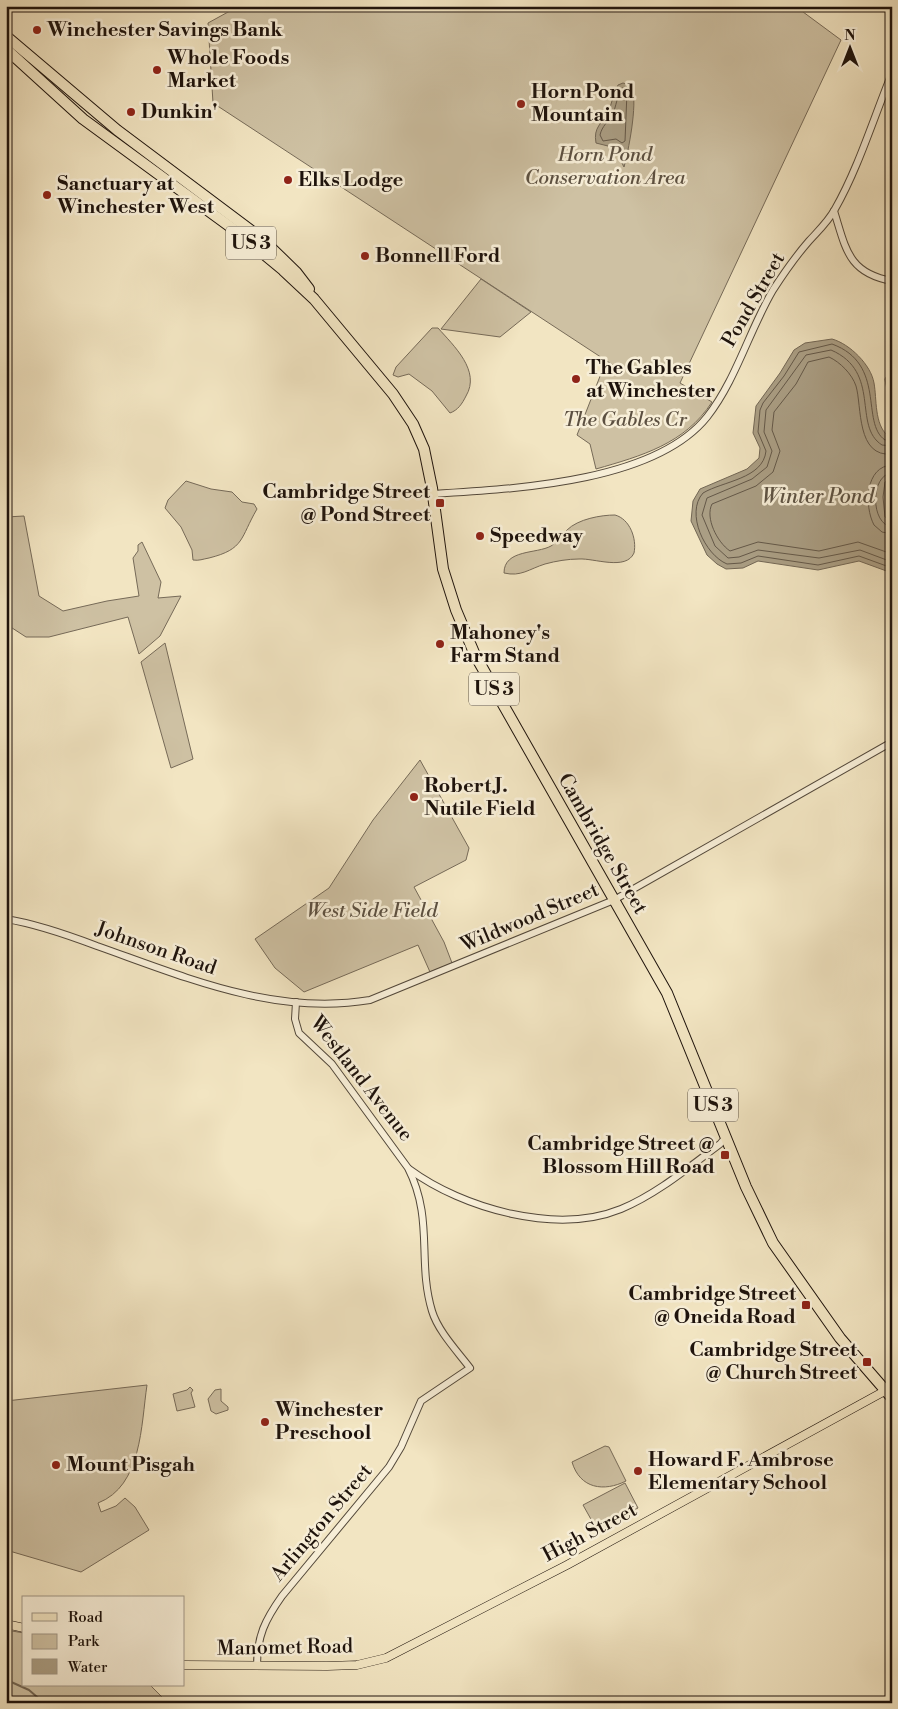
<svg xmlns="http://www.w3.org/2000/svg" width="898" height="1709" viewBox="0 0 898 1709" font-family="'Libre Bodoni',serif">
  <rect width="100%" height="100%" fill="#f2e5c2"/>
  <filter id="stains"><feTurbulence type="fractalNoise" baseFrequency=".004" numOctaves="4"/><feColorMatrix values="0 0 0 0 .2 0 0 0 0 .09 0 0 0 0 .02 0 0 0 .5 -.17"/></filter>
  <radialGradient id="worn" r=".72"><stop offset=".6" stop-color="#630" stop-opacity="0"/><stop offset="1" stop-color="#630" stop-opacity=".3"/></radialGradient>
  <g fill="#cec1a3" stroke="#766a58">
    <path d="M239,6h556l46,34 -161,343 32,19c-27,42 -71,54 -116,67l-6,-25 -13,-9 29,-74 13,8 -406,-266 -5,-80z"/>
    <polygon points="481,279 531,312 500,337 441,329"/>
    <path d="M432,328h6c16,18 43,43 28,68 -4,8 -8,14 -16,17l-18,-22 -23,-17 -11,3 -5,-2 3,-8z"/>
    <path d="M186,481l25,8 21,3 10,10 12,2 3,5c-17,29 -12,40 -48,49 -6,1 -10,3 -16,2l-1,-10 -11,-23 -16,-19 3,-8z"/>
    <path d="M615,515c15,4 22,24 19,38 -8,18 -40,5 -55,6 -11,0 -23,2 -34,5 -16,5 -24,13 -41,9 0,-24 33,-19 47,-27 7,-4 10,-10 16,-16 11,-11 34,-15 48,-15z"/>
    <polygon points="24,516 39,596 63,611 107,601 139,596 133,558 138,551 138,545 142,542 161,582 158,598 181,596 160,636 139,654 128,617 49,637 26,637 6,624 6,517"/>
    <polygon points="165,643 193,759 171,768 141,662"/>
    <polygon points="420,760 469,848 466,860 414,887 444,942 452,963 430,972 418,945 304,992 275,968 255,939 329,888 373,820"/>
    <path d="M147,1385c-6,40 -5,101 -49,118l3,9 15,-6 9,-8 10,9 14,23 -68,42 -75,-22v-149z"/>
    <polygon points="190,1387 193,1390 191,1393 195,1407 177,1411 173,1394 187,1390"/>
    <polygon points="221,1389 221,1401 228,1407 228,1410 216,1414 211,1411 208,1399 215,1390"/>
    <path d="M605,1446l4,1 17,34c-22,11 -46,8 -54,-19z"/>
    <polygon points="625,1483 638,1508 597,1530 583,1505"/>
    <polygon points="6,1630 24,1633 24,1685 150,1685 168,1703 6,1703"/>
  </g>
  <g fill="#aa9e84" stroke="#726654">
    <path d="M623,83c3,1 7,2 9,6 6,14 -4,64 -8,78 -5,-7 -1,-16 -8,-23l-8,2 -12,-3c-3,-16 6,-19 12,-31 4,-8 5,-18 10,-27z"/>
    <path d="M832,339c18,5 39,26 42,44 3,16 0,41 14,53 10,-15 -1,-41 -3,-57l7,-12v111l-4,19 4,32v44l-33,-12 -41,9 -60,-9 -15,7 -17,1 -9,-5 -10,-9 -16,-34 2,-20 7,-12 47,-20 12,-11 1,-10 -7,-15 3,-27 24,-33 14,-23 11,-7z"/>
  </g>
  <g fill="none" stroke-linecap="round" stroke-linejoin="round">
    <g stroke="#645848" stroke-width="1">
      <path d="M623,88l4,4 -2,49 -3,2 -6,-4 -13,2 -3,-6c2,-9 8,-13 12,-20 5,-9 4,-19 11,-27z"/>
      <path d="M892,438l-7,2c-25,-17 2,-76 -53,-96l-33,8 -15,24 -21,27 -3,7 -2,22 8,19c-3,28 -43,30 -63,42 -18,20 2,62 24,71l14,-1 17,-7 60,9 41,-9 33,12"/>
      <path d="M892,446l-10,-1c-30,-19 0,-73 -51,-95l-25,5 -40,55 -2,22 8,19 -5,16 -15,12 -45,19 -5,17 13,31 13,12 11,-1 19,-7 61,8 41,-8 32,12"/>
      <path d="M892,454c-36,4 -30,-48 -36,-68 -4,-12 -16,-24 -27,-29l-21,5 -12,22 -22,28 -2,18 8,21 -7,21 -17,14 -44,18c-7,14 5,38 18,47l28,-9 61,9 39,-9 34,12"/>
      <path d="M892,465c-27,1 -28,41 -18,60l8,7 10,2"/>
      <path d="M892,473c-22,1 -22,52 0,54"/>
      <polyline points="892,479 885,482 883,497 885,517 892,520"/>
    </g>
    <polyline stroke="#726654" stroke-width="2" points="6,1656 11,1663 9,1681 29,1690 44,1703"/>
    <defs>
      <g id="minor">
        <path d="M834,211c12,38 14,62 58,70"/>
        <path d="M433,494c79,-5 221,-11 274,-77 29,-37 42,-86 66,-127 11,-17 22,-33 36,-49 9,-10 19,-19 26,-32 23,-40 39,-92 57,-136"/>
        <path d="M6,919c31,5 62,16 91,27 88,31 177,70 273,54l244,-100 278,-158"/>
        <path d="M409,1169c54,40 148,66 212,40 36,-15 68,-42 99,-65l6,-7"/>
        <path d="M257,1666c0,-30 8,-46 25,-70l107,-129 12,-20 20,-46 49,-33c-13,-17 -32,-37 -38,-57 -15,-50 2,-92 -24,-143l-76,-104 -33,-31 -4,-14 1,-17"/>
      </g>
      <g id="major">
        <polyline points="6,1624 24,1628"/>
        <polyline points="184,1665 327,1666 357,1665 386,1658 567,1565 892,1387"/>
      </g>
      <g id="highway">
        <polyline points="6,36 117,130 261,238 296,272 309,289"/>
        <polyline points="6,49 83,119 236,231 283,270 314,299 393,394 413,424 424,449 432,488 443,569 456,610 475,655 667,993 746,1187 773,1243 840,1338 892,1398"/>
      </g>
    </defs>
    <use href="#minor" stroke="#53483a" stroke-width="8"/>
    <use href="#major" stroke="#1e130c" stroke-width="9"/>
    <use href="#highway" stroke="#1e130c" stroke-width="12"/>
    <use href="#minor" stroke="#f7eed7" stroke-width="6"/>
    <use href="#major" stroke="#f2e5c2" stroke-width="8"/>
    <use href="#highway" stroke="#f2e5c2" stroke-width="10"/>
  </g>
  <g fill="#8f2418" stroke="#f7eed7" stroke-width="2">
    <circle cx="37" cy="30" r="5"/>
    <circle cx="157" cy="70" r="5"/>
    <circle cx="521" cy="104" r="5"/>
    <circle cx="131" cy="112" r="5"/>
    <circle cx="288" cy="180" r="5"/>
    <circle cx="47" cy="195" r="5"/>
    <circle cx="365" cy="256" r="5"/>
    <circle cx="576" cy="379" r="5"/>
    <rect x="435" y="498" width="10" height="10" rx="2.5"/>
    <circle cx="480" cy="536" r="5"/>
    <circle cx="440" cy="644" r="5"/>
    <circle cx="414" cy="797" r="5"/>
    <rect x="720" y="1150" width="10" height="10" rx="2.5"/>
    <rect x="801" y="1300" width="10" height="10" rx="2.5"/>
    <rect x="862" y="1357" width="10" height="10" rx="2.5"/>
    <circle cx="265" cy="1422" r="5"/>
    <circle cx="56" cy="1465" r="5"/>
    <circle cx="638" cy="1471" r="5"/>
  </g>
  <g text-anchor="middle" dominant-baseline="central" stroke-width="5" stroke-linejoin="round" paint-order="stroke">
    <g fill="#f7eed7" stroke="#5f5549" stroke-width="1">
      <rect x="226" y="226.5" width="50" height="33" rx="4"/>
      <rect x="469" y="672.5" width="50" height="33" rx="4"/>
      <rect x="688" y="1088.5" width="50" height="33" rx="4"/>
    </g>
    <g font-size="19" font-weight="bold" fill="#1e130c">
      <text x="251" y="243">US 3</text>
      <text x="494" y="689">US 3</text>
      <text x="713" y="1105">US 3</text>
    </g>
    <g font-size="20" font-weight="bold" fill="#1e130c" stroke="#f7eed7" text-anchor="start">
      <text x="47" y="30">Winchester Savings Bank</text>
      <text x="167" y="58">Whole Foods<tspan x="167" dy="23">Market</tspan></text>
      <text x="531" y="92">Horn Pond<tspan x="531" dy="23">Mountain</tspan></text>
      <text x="141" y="112">Dunkin'</text>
      <text x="298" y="180">Elks Lodge</text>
      <text x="57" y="184">Sanctuary at<tspan x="57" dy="23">Winchester West</tspan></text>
      <text x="375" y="256">Bonnell Ford</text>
      <text x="586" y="368">The Gables<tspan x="586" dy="23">at Winchester</tspan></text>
      <text x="430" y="492" text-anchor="end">Cambridge Street<tspan x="430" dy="23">@ Pond Street</tspan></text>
      <text x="490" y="536">Speedway</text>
      <text x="450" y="633">Mahoney's<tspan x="450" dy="23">Farm Stand</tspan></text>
      <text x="424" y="786">Robert J.<tspan x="424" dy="23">Nutile Field</tspan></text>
      <text x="715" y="1144" text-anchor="end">Cambridge Street @<tspan x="715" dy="23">Blossom Hill Road</tspan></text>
      <text x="796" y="1294" text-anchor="end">Cambridge Street<tspan x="796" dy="23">@ Oneida Road</tspan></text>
      <text x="857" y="1350" text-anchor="end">Cambridge Street<tspan x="857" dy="23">@ Church Street</tspan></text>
      <text x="275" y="1410">Winchester<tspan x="275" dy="23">Preschool</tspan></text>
      <text x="648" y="1460">Howard F. Ambrose<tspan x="648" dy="23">Elementary School</tspan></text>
      <text x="66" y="1465">Mount Pisgah</text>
    </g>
    <g font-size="20" font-style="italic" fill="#5c5041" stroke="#f7eed7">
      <text x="605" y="155">Horn Pond<tspan x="605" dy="23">Conservation Area</tspan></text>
      <text x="625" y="420">The Gables Cr</text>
      <text x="372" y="911">West Side Field</text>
    </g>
    <g font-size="20" fill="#1e130c" stroke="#f7eed7">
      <text transform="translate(754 300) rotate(-60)">Pond Street</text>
      <text transform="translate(602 844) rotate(60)">Cambridge Street</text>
      <text transform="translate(530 918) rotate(-23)">Wildwood Street</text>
      <text transform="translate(156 949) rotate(19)">Johnson Road</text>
      <text transform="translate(361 1079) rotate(52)">Westland Avenue</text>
      <text transform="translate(322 1523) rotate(-50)">Arlington Street</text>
      <text transform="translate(590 1533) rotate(-28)">High Street</text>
      <text transform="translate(285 1648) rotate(-1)">Manomet Road</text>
    </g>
    <g font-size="21" font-style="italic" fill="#5d5242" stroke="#f7eed7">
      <text x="818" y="497">Winter Pond</text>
    </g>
  </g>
  <rect width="898" height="1709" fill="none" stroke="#f2e5c2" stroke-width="25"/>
  <rect x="8" y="8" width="883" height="1694" fill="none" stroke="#1e130c" stroke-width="2.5"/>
  <rect x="12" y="12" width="873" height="1684" fill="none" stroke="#1e130c"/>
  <rect x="22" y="1596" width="162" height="90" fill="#f7eed7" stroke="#a09686"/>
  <rect x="32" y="1613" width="25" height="8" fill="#f2e5c2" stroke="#a09686"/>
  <text x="68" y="1622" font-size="15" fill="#1e130c">Road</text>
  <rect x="32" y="1634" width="25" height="15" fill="#cec1a3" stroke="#a09686"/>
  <text x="68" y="1646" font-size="15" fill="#1e130c">Park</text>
  <rect x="32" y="1659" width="25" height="15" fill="#aa9e84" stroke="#a09686"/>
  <text x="68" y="1672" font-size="15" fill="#1e130c">Water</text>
  <g transform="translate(850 48)" stroke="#f7eed7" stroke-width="4" paint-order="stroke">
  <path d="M0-4L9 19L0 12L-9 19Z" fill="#1e130c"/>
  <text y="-8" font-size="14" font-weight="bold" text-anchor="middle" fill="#1e130c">N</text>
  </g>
  <rect width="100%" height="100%" filter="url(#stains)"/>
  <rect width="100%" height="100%" fill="url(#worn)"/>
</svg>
